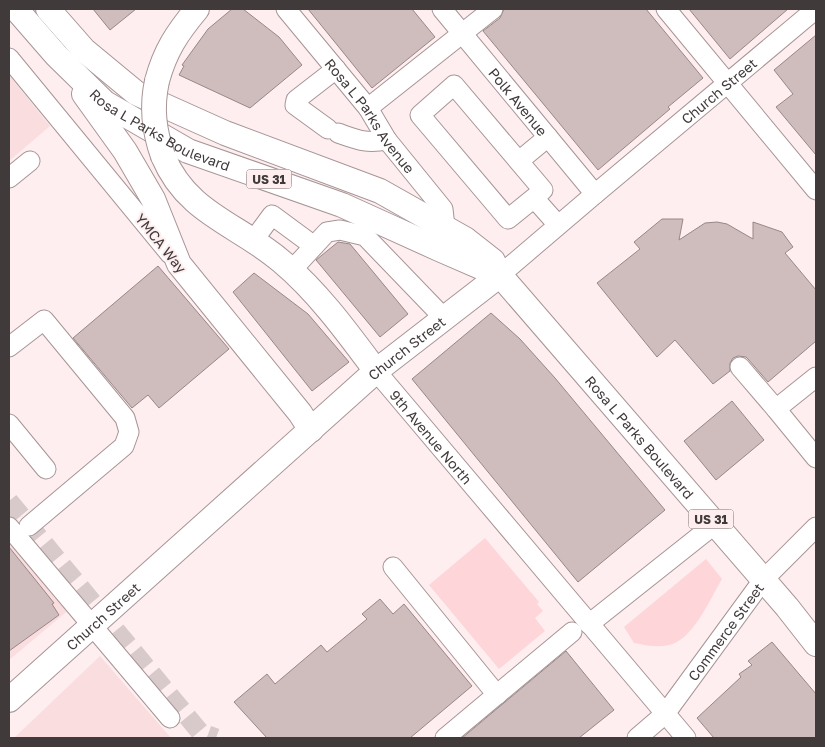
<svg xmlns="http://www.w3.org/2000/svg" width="825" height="747" viewBox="0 0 825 747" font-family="'Golos Text',sans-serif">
  <rect width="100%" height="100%" fill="#feeeef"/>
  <g fill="#fadedf">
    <polygon points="9,75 50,126 9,161"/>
    <polygon points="9,526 71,608 9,660"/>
    <polygon points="100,656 171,738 14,738"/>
  </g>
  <g fill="#fed5d8">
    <polygon points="485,538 539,602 537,604 543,611 535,618 545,631 499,669 429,585"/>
    <path d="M706,559l16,20c-12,20 -29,61 -53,66 -12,3 -24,0 -35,-2l-10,-16z"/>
  </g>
  <g fill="#cfbcbd" stroke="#998788">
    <polygon points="93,9 136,9 110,30"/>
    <polygon points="232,9 243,9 279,37 302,65 250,108 179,75 184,66 182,65 208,29"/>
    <polygon points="308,9 412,9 435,37 372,88"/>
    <polygon points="504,9 646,9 703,78 668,107 670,109 598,170 483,31 500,18"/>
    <polygon points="689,9 788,9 730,59"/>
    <polygon points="816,35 816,155 776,107 793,94 774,70"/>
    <polygon points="662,219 683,219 679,240 705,223 717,222 727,224 753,239 753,222 782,232 793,247 785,253 816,290 816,341 768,382 748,359 746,357 738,356 733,358 730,363 730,371 713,384 675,340 657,357 597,283 640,249 634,242"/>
    <polygon points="338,242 350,244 408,314 380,337 316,260"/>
    <polygon points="158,266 229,349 159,408 148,395 132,408 73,338"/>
    <polygon points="254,273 308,314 349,362 312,391 233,292"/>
    <polygon points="491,313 520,339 555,378 665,510 578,582 412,379"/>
    <polygon points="732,401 764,440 716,480 684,441"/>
    <polygon points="9,547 54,603 52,604 59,615 9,651"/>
    <polygon points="380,599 393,614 404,604 472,686 410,738 267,738 234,702 267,674 275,684 321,645 327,652 367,619 362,614"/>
    <polygon points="772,642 816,694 816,738 714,738 697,718 741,677 739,674 752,665 748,661"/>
    <polygon points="566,651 614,710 579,738 462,738"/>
  </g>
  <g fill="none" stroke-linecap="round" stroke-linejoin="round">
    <polyline stroke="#d8cacb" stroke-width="19" stroke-dasharray="19 9" stroke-linecap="butt" points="9,501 195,726 200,732 216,738"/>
    <defs>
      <g id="minor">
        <path id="s1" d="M286,9l82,99 19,32 56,69 2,18"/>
        <path id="s2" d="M442,9l153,185"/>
        <polyline points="666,9 816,190"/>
        <polyline points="9,58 170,254"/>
        <polyline points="368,108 493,9"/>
        <polyline points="328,129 295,105 296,100 336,69"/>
        <path d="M338,133c20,7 28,11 49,7"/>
        <polyline points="519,161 548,137"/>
        <polyline points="9,178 30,161"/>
        <polyline points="534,198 543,190 454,85 420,115 508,219 534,198 558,225"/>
        <polyline points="253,241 272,215 314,246"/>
        <polyline points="291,271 327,232 340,230 365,236 444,318"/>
        <path id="s3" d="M500,275l95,-81 221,-185"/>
        <polyline points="9,347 44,320 125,418 129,432 124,446 29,526"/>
        <polyline points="740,367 776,409"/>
        <path id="s4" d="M376,371l310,367"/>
        <polyline points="816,377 776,409 816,458"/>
        <polyline points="9,424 46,469"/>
        <polyline points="9,527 170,718"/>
        <polyline points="393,567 497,695"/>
        <polyline points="589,624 715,524"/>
        <polyline points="445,738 572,632"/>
        <path id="s5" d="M637,738l28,-24 98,-134 53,-53"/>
      </g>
      <g id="major">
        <path id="s6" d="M16,9l40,46 49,48 83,48 154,54 97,44 60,26"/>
        <path id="s7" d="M48,9l36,41 52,43 89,40 155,58 85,48 28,22 7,14 287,332 29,37"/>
        <path d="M157,81c8,-30 20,-48 40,-72"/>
        <polyline points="84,94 125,151 153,199 179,264 300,413 311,430"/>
        <path d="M163,156c24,58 75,68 118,105 37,31 66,71 95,110"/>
        <path id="s8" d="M9,700l367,-329 124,-96"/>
      </g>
    </defs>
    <use href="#minor" stroke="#a79596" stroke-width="21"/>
    <use href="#major" stroke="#a79596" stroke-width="26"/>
    <use href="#minor" stroke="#fff" stroke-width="19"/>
    <use href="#major" stroke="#fff" stroke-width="24"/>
    <defs>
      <path id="major-bridge" d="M157,81c-6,27 -3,50 6,75"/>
    </defs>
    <use href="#major-bridge" stroke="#a79596" stroke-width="26" stroke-linecap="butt"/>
    <use href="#major-bridge" stroke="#fff" stroke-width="24"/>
  </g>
  <g text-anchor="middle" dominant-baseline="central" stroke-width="4" stroke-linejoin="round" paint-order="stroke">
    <g fill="#feeeef" stroke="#7a7070" stroke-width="1">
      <rect x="246.5" y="169.5" width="45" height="19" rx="4"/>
      <rect x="688.5" y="509.5" width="45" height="19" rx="4"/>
    </g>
    <g font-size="12" font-weight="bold" fill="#413a3a">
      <text x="269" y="179">US 31</text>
      <text x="711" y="519">US 31</text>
    </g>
    <g font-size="14" fill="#413a3a" stroke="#feeeef">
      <text stroke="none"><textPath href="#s3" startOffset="286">Church Street</textPath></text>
      <text stroke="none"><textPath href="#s2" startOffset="120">Polk Avenue</textPath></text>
      <text stroke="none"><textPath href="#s1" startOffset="136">Rosa L Parks Avenue</textPath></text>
      <text stroke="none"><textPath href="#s6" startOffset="191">Rosa L Parks Boulevard</textPath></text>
      <text transform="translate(161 243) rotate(51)">YMCA Way</text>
      <text stroke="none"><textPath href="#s8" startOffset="531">Church Street</textPath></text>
      <text stroke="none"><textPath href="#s7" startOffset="748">Rosa L Parks Boulevard</textPath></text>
      <text stroke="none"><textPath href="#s4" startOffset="86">9th Avenue North</textPath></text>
      <text stroke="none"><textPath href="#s8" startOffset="126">Church Street</textPath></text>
      <text stroke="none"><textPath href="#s5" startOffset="139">Commerce Street</textPath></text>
    </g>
  </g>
  <rect width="825" height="747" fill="none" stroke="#413a3a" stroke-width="20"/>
</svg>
